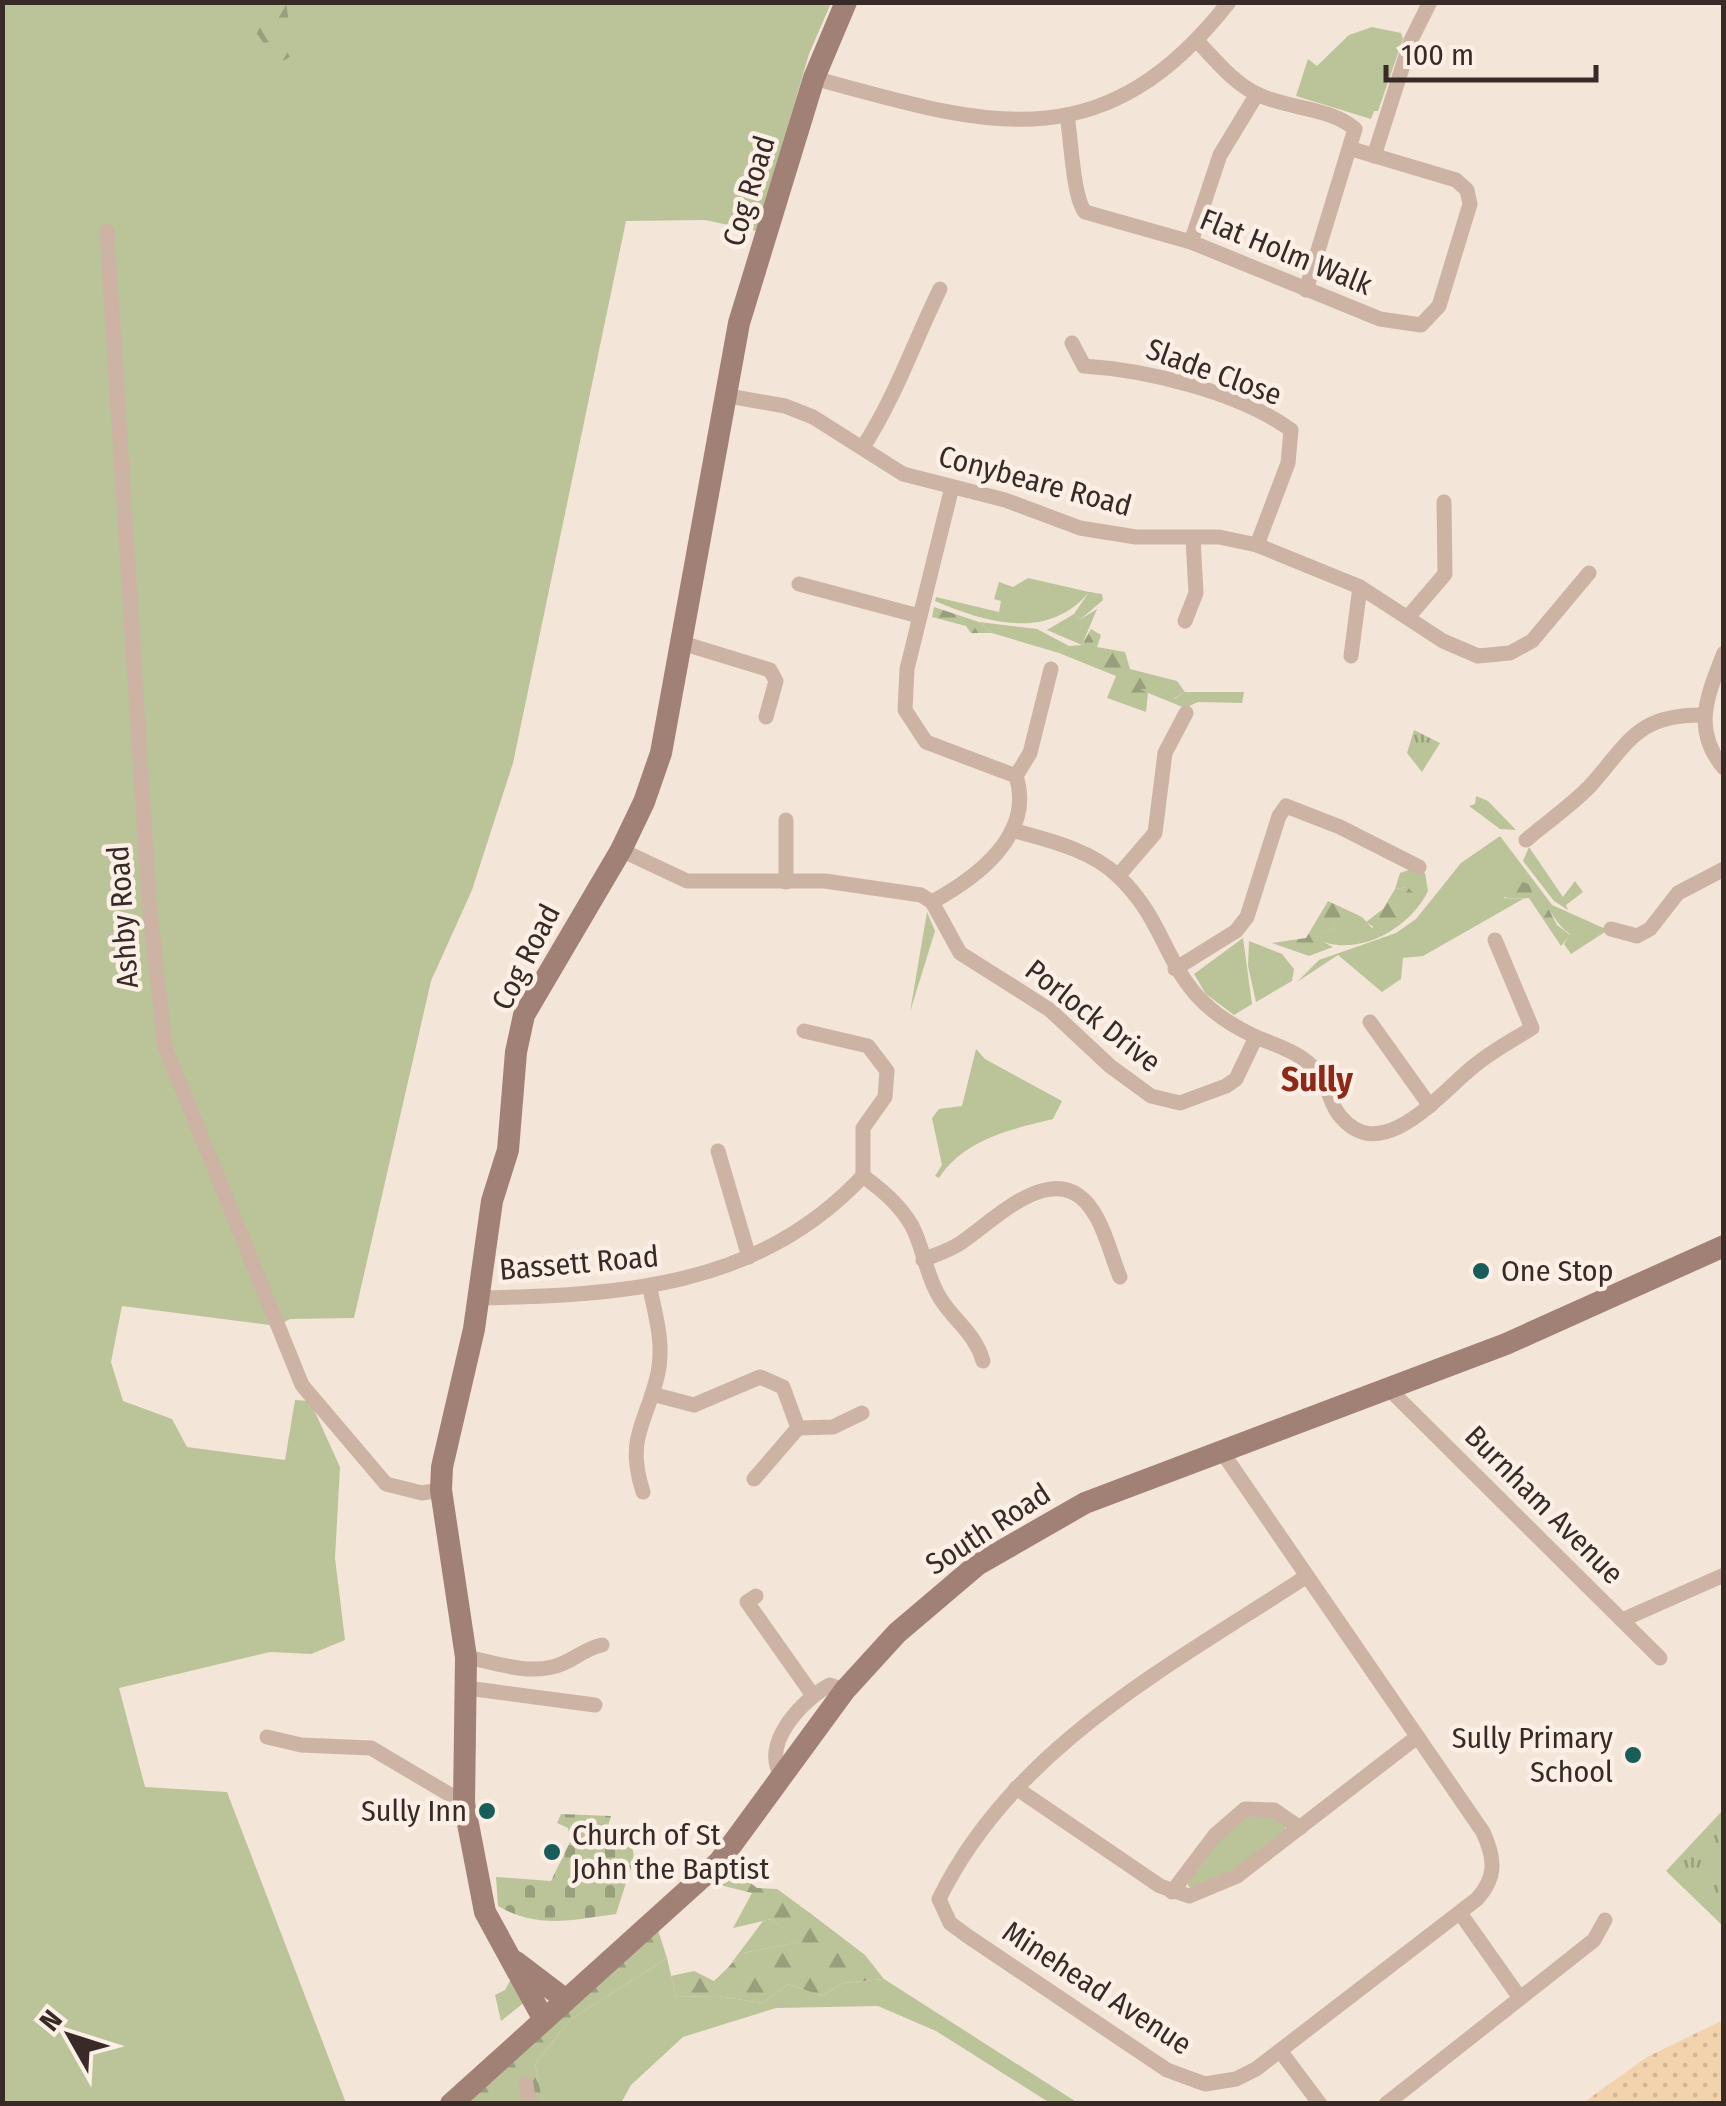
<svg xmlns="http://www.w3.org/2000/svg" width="1726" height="2106" viewBox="0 0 1726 2106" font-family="'Fira Sans Condensed',sans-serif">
  <defs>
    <pattern id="forest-firs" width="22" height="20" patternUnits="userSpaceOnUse" patternTransform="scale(2.5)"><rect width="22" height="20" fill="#bac498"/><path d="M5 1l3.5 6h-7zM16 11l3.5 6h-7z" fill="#989f7c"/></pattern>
    <pattern id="sand-dots" width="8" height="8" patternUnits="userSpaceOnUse" patternTransform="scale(2.5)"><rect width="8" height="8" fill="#f3d3ad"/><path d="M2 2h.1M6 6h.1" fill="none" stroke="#d1b595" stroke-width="1.8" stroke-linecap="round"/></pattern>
    <pattern id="cemetery-stones" width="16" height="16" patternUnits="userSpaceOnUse" patternTransform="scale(2.5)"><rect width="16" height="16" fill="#bac498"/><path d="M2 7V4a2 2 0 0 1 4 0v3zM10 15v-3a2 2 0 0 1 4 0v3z" fill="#989f7c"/></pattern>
    <pattern id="park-tufts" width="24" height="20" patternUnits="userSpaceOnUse" patternTransform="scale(2.5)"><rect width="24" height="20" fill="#bac498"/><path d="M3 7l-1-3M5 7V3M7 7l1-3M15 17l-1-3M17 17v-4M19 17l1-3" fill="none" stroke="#989f7c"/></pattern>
  </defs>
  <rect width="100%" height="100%" fill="#f4e5d9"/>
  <g fill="#bac498">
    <polygon points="3,3 831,3 809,54 757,231 705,220 626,221 513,763 472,890 431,981 354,1318 290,1319 277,1326 122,1306 111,1362 123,1401 172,1419 187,1447 285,1460 295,1400 310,1401 340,1467 335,1558 345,1640 311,1654 270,1652 119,1688 145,1787 227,1792 346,2103 3,2104"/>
    <polygon points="1372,27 1401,33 1403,39 1378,111 1374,111 1371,119 1296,96 1308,59 1317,66 1349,35"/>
    <path d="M1028,578l61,14c-41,50 -105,30 -154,9l1,-4 63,15 2,-11 -7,-2 5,-17 14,5z"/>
    <polygon points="1097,609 1082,645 1047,630 1074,614 1081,619"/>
    <polygon points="979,622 1037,629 1069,646 1059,653 992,633"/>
    <polygon points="1136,688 1166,688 1174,699 1185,692 1244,692 1242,703 1198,702 1185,708"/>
    <polygon points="1476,796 1488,801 1516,830 1500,829 1469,806 1475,804"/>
    <path d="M1500,836l52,69 56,25 -37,24 -7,-10 6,-10c-17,-11 -19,-30 -37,-40l-4,-10 -26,-5 1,19 19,1 -100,57 -20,2 -2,21 -19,13 -44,-37 -41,27 22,-22 77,-27 20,-14 45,-56z"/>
    <polygon points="1529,847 1563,897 1575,881 1583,892 1566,905 1568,910 1554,901 1523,861"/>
    <path d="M1415,868l10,5 3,18c-20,41 -77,69 -115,46l19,-8 10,-16 8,6 12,-2 10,11 25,-21 11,-20 -13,2 5,-16z"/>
    <polygon points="927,912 935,931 910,1012"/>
    <polygon points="1243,938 1252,1004 1234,1015 1206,994 1194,974"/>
    <polygon points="1249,941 1282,954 1294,969 1292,981 1256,1002 1248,966"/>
    <path d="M976,1049l9,10 77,42 -9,18c-42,10 -90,21 -114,59l-4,-2 7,-11 -10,-47 7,-9 23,-3z"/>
    <polygon points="1250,1813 1265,1813 1284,1823 1286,1829 1231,1873 1195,1889 1188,1886 1188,1879 1226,1830"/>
    <polygon points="771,1919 800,1942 743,1953 727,1969 763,1921"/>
    <polygon points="667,1958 676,1997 717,1996 763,2003 788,1984 822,1996 843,1983 884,1979 1078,2103 1050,2103 936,2031 878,2006 776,2008 683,2037 631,2085 621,2103 543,2103 535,2064 570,2020"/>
    <polygon points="511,1979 526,2001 501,2021 495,1995 505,1990"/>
  </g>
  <g fill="url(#forest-firs)">
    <polygon points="236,3 286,3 294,54 283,61 267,48"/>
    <polygon points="1089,592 1102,594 1103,600 1081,619 1074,614"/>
    <polygon points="934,607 979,622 992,633 971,633 966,626 932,617"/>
    <polygon points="1091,629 1101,635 1097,647 1125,652 1130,669 1177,681 1185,692 1173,699 1166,688 1140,689 1148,693 1146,712 1107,698 1116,676 1059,653 1069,646 1082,645"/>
    <path d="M1489,872l40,12 4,10 11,6 13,25 13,10 -9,11 -32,-48c-20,2 -38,0 -47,-21z"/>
    <polygon points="1408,887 1415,895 1410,904 1397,907 1401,920 1383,933 1366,922 1383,909 1395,889"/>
    <polygon points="1328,901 1362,917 1349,920 1342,914 1332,929 1314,937 1333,947 1309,956 1272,943 1306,938"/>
    <polygon points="733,1869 757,1888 777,1889 810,1913 865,1955 884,1979 843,1983 822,1996 788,1984 763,2003 717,1996 676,1997 671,1976 694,1971 714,1981 743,1953 799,1942 771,1919 733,1928 752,1893 720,1885"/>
    <polygon points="657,1927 667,1958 570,2020 535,2064 543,2103 459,2104"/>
  </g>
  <polygon fill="url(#sand-dots)" points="1723,2020 1723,2103 1583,2103 1647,2057"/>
  <path fill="url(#cemetery-stones)" d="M561,1814l50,2 -6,20 27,7 2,15 -18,56c-43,6 -79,15 -118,-8l-2,-29 55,4 20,-41 -3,-12 -11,-5z"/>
  <g fill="url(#park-tufts)">
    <polygon points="1414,730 1440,743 1422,772 1407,753"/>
    <polygon points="1723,1810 1723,1926 1666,1871"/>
  </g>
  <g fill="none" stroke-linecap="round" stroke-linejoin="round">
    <g stroke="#cdb3a4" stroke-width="15">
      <path d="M1196,40c19,19 36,42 61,54 30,15 73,13 98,35l-49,161"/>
      <path d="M814,78c172,47 287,87 415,-76"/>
      <path d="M1067,115c4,23 6,83 18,97l106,30 189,77 41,6 18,-19 31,-102 -3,-14 -11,-10 -104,-31"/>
      <polyline points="1374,156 1411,40 1430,2"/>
      <polyline points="107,231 149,902 165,1047 302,1385 386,1484 422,1493 441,1490"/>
      <polyline points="1191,242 1220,155 1257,94"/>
      <path d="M1072,343l12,23c63,4 155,26 207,64l-3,33 -31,82"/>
      <polyline points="723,395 785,406 813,417 903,474 1005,500 1080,528 1136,537 1219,537 1257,545 1360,587 1443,641 1478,656 1510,653 1532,641 1589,573"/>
      <path d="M863,447c32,-49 51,-105 77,-158"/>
      <polyline points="952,487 907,669 905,710 926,742 1016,776"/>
      <polyline points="799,584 919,616"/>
      <polyline points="1409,616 1445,574 1444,502"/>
      <polyline points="1185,621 1196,593 1193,538"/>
      <polyline points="682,643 770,670 776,681 766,717"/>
      <path d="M1724,653c-16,41 -33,77 0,115"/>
      <polyline points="1351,656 1360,587"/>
      <path d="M1012,830c35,10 78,19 106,46 61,58 41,116 138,161"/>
      <path d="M1526,840c21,-18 46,-35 65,-55 39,-44 46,-70 111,-70"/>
      <path d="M621,850l66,31h138l96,14 11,7c44,-24 103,-67 84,-126l14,-23 21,-84"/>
      <polyline points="1118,876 1155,833 1165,753 1186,713"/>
      <polyline points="786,882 786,820"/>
      <path d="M932,902l28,51 90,57 60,56 41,30 29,7 46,-17 10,-7 20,-42c27,11 54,18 68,46 6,11 8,25 17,34 42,50 101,-26 133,-51 18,-15 39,-26 58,-38l-37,-88"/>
      <polyline points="1611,929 1637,936 1650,929 1678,893 1724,869"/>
      <polyline points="1175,969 1236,931 1247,917 1279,816 1286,806 1340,827 1419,867"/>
      <polyline points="1370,1022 1430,1106"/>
      <polyline points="718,1151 749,1257"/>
      <path d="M863,1176c19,14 37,29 49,50 12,23 14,50 28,72 15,24 35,35 43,63"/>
      <path d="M923,1260c12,-5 25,-9 36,-16 37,-24 101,-95 138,-26 10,18 15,40 23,59"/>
      <path d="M478,1298c144,-3 280,-10 385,-122v-48l22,-31 2,-26 -19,-25 -64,-15"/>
      <polyline points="1390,1390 1660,1658"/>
      <polyline points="652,1394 694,1405 760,1377 783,1387 798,1428 754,1479"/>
      <polyline points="798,1428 833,1427 862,1413"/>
      <path d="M1222,1452l261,380c12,26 14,45 -6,67l-221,170 -20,10 -31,5 -38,-14 -201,-135 -16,-12 -11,-24c75,-153 231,-233 368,-323"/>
      <path d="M643,1492c-18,-55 4,-69 15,-119 6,-29 -2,-56 -8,-84"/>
      <polyline points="756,1596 747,1602 812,1694"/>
      <polyline points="1622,1620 1724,1575"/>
      <path d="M466,1657c27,5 59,17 86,10 20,-4 30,-18 50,-22"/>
      <polyline points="467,1688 595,1705"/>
      <polyline points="267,1737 301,1745 371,1748 464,1803"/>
      <path d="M783,1777c-25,-31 20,-78 47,-92l15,5"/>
      <polyline points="1016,1788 1160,1886 1189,1896 1237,1876 1417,1737"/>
      <polyline points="1172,1892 1215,1835 1245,1809 1274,1810 1300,1828"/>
      <polyline points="1460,1913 1520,1998"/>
      <polyline points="1281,2052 1320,2104"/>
      <polyline points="526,2084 529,2104"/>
      <polyline points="1386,2104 1594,1940 1605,1920"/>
    </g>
    <g stroke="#a18175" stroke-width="22">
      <polyline points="516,1962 566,2000"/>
      <polyline points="544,2020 485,1912 464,1803 466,1657 441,1490 442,1467 474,1329 492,1201 508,1150 516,1052 524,1015 621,850 644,802 661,753 739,323 814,78 846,2"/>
      <polyline points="451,2104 719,1862 845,1690 897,1633 977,1565 1085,1503 1506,1344 1724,1246"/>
    </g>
  </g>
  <g fill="#185d5a" stroke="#fbefe6" stroke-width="4">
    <circle cx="1481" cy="1271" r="10"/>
    <circle cx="1633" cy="1755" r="10"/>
    <circle cx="487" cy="1811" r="10"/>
    <circle cx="552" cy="1852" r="10"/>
  </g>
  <g text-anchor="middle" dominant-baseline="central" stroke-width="9" stroke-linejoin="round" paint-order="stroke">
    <g font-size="30" fill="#382a27" stroke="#fbefe6">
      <text transform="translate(749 191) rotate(-73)">Cog Road</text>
      <text transform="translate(1286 252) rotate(22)">Flat Holm Walk</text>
      <text transform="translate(1214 372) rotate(20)">Slade Close</text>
      <text transform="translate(1035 481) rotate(15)">Conybeare Road</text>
      <text transform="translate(123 917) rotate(-94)">Ashby Road</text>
      <text transform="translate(526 957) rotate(-63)">Cog Road</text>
      <text transform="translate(1093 1016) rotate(38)">Porlock Drive</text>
      <text transform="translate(579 1263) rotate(-5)">Bassett Road</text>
      <text transform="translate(1544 1505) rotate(45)">Burnham Avenue</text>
      <text transform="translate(988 1529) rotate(-33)">South Road</text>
      <text transform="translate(1097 1988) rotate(33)">Minehead Avenue</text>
    </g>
    <g font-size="30" fill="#382a27" stroke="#fbefe6" text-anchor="start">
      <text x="1501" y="1271">One Stop</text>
      <text x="1613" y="1738" text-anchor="end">Sully Primary<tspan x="1613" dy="34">School</tspan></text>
      <text x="467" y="1811" text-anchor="end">Sully Inn</text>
      <text x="572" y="1835">Church of St<tspan x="572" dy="34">John the Baptist</tspan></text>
    </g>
    <g font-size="35" font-weight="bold" fill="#8e2818" stroke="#fbefe6">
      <text x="1317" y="1079">Sully</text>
    </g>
  </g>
  <rect width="1726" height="2106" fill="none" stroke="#382a27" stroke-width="10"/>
  <g transform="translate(70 2036) rotate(309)" stroke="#fbefe6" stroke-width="8" paint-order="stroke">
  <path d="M0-8L18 38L0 25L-18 38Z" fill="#382a27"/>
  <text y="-15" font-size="28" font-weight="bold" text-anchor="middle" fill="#382a27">N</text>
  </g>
  <path d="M1386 65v15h210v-15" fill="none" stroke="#382a27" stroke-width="5"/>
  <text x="1401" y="65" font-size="30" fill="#382a27" stroke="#fbefe6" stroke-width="8" paint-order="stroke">100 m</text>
</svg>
